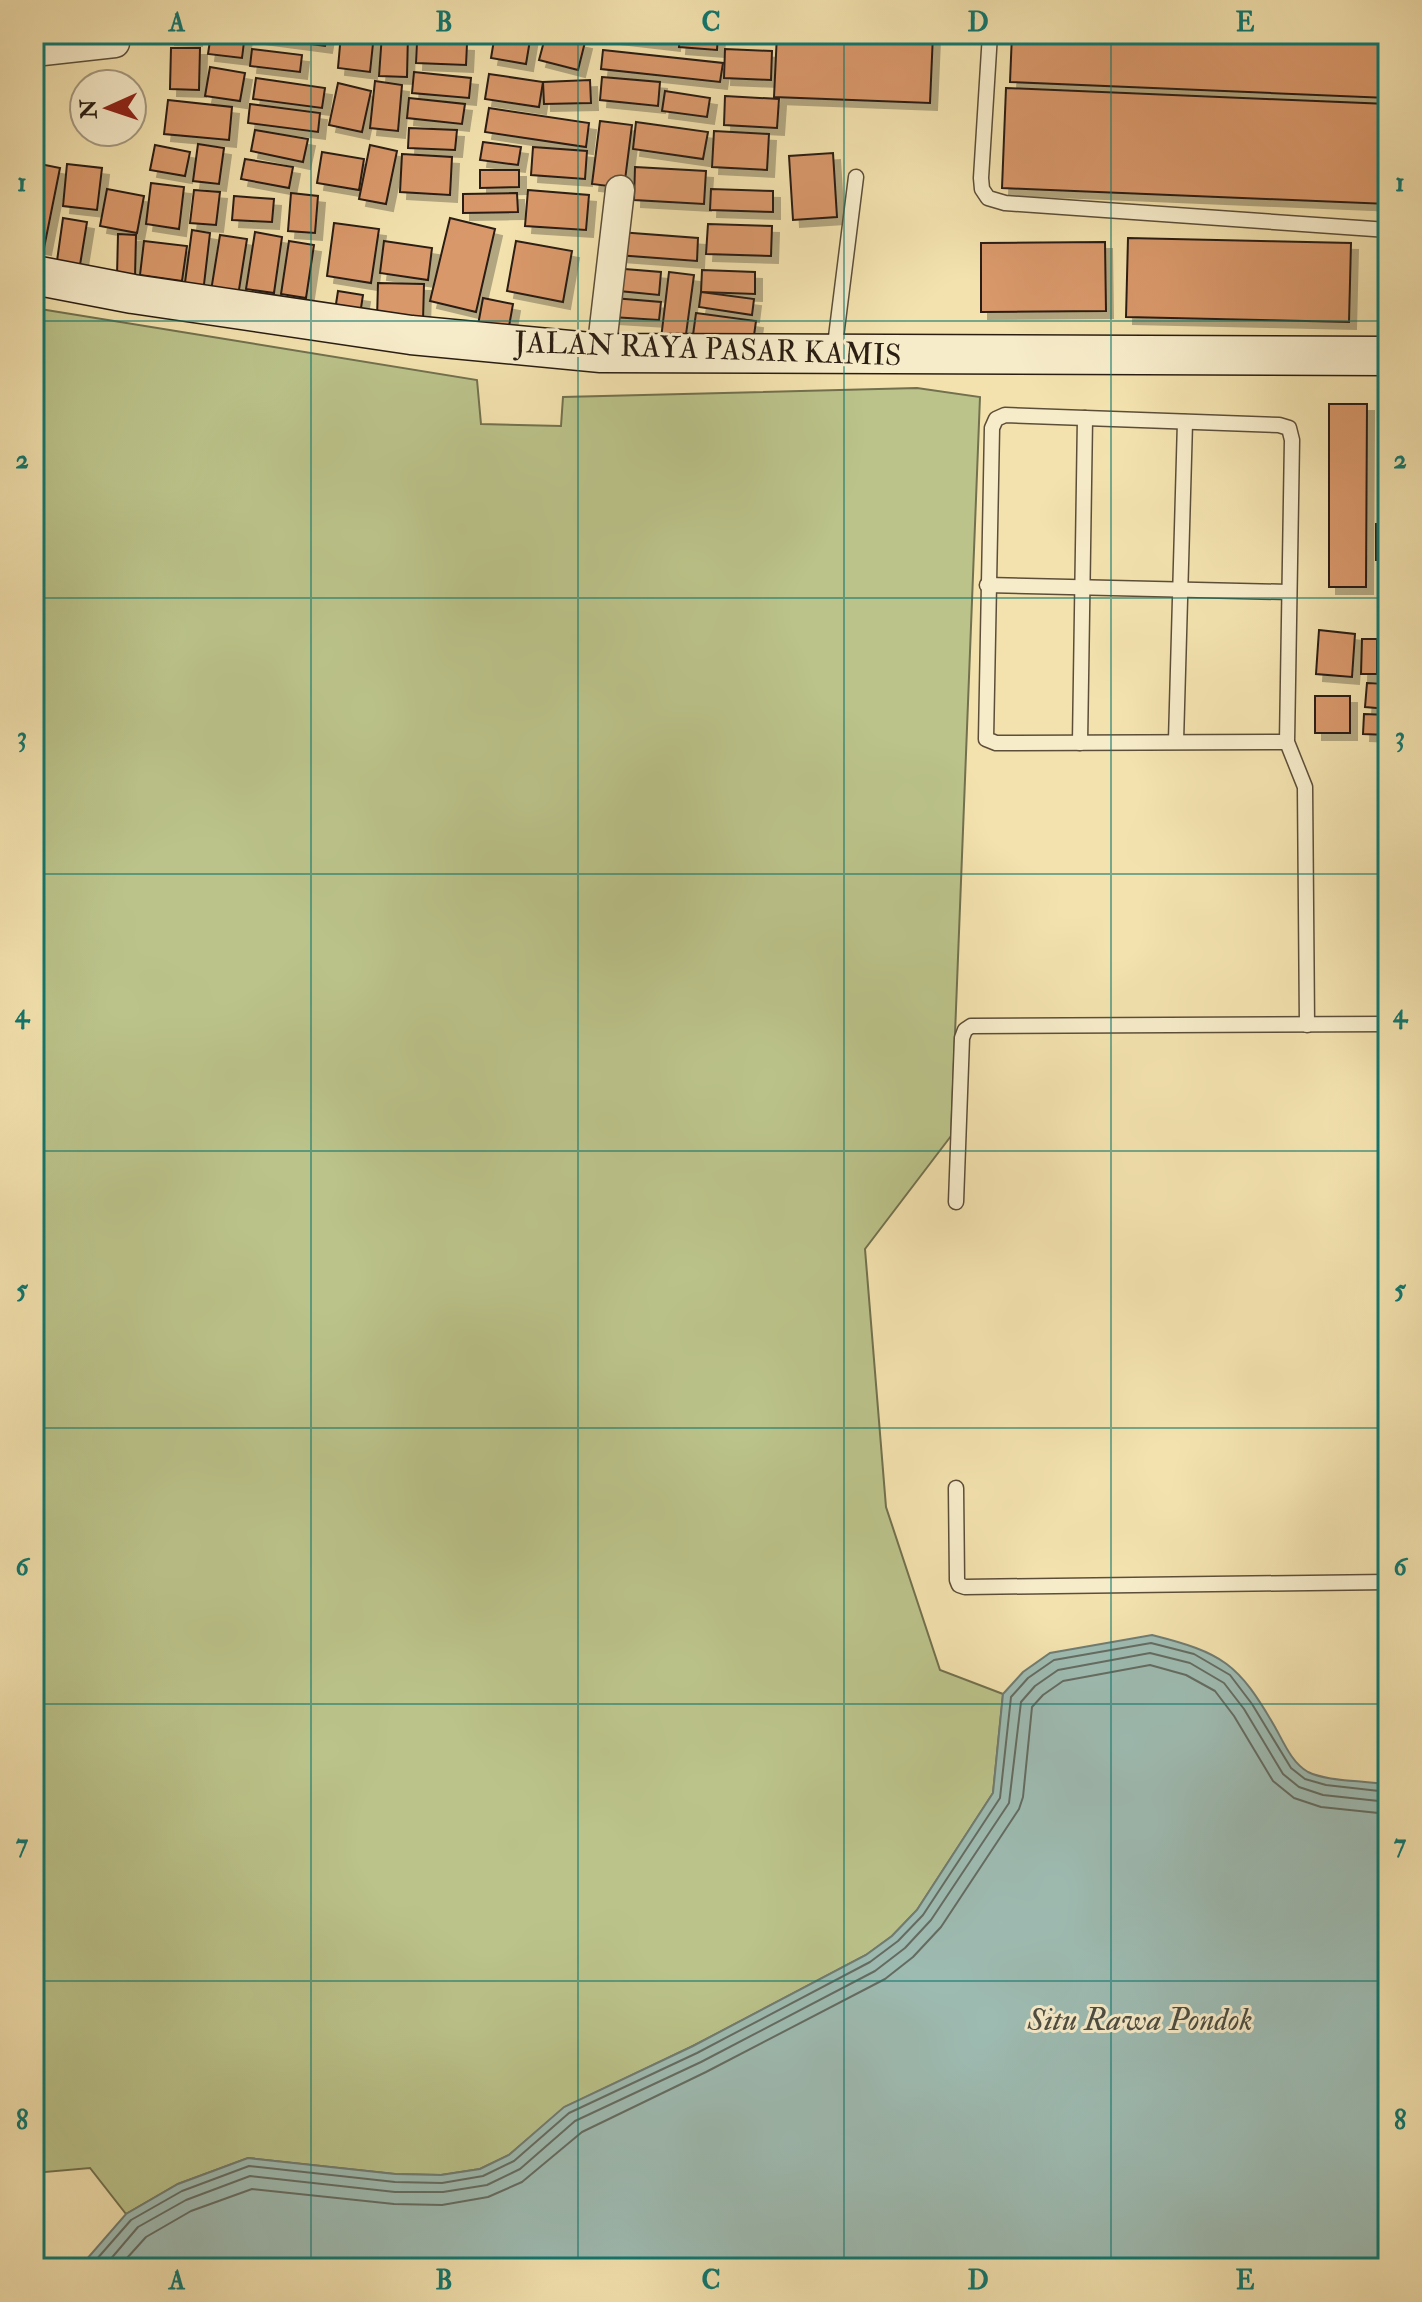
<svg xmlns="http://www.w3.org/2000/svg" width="1422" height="2302" viewBox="0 0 1422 2302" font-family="'IM FELL Double Pica',serif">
  <defs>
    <filter id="shadow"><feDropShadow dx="7" dy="7" stdDeviation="0" flood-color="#0004"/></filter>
  </defs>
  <rect width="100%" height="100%" fill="#f3e2ae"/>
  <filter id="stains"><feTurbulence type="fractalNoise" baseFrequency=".0025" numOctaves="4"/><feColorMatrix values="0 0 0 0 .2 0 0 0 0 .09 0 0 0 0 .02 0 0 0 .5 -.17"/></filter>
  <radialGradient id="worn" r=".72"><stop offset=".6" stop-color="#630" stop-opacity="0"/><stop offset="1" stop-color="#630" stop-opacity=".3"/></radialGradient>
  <polygon fill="#bbc38a" stroke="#72704e" stroke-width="2" points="34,308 477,380 481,424 561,426 563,397 917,388 980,397 951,1136 865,1249 886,1507 940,1670 1003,1694 993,1793 917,1910 892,1936 866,1955 693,2046 565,2107 509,2155 480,2169 441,2175 395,2174 248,2158 178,2184 126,2214 90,2168 34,2173"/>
  <path fill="#9ebcb3" stroke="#707c73" stroke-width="2" d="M1152,1635c71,18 86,28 123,92 9,16 17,36 33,45 20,10 57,8 80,13v483h-1309l47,-54 52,-30 70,-26 147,16 46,1 39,-6 29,-14 55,-48 129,-61 173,-91 26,-19 25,-26 76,-117 10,-99 20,-22 27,-19z"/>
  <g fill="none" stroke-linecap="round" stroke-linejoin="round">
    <g stroke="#646c62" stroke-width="2">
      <polyline points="89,2268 131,2220 182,2191 249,2166 395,2182 442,2183 483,2176 514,2161 569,2113 697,2053 870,1962 898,1941 923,1915 1000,1798 1011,1697 1028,1678 1054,1660 1151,1643 1194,1654 1230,1675 1252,1704 1291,1768 1305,1779 1326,1785 1388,1792"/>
      <polyline points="103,2268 138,2227 186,2200 250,2176 395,2192 443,2192 487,2185 520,2169 575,2121 701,2062 875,1971 905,1948 931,1920 1009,1803 1021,1702 1035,1686 1058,1670 1150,1653 1190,1663 1224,1683 1244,1709 1283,1774 1299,1787 1323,1795 1388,1802"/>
      <polyline points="118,2268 146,2237 191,2211 252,2189 394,2204 442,2205 488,2197 522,2182 582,2132 706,2072 885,1979 913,1957 941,1927 1019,1809 1023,1797 1032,1707 1043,1695 1063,1681 1150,1665 1186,1675 1215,1691 1234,1716 1273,1781 1294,1798 1321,1807 1388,1814"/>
    </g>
  </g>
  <g fill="#d9986a" stroke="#2a1d12" stroke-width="2" filter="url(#shadow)">
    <polygon points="168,34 196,34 195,39 168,38"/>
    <polygon points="211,34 245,34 242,58 208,54"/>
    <polygon points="258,34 327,34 325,46 257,37"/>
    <polygon points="341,34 374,34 370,72 338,68"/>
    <polygon points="382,34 408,34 407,77 379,76"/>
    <polygon points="495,34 531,34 526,64 491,58"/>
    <polygon points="546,34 585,42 578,70 539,60"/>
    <polygon points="614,34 674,34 673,44 614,37"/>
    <polygon points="680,34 718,34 717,50 679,47"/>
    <polygon points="777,34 933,34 930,103 774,97"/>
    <polygon points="1012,34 1388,34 1388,98 1010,82"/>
    <polygon points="417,42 467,44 466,65 416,63"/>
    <polygon points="171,48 200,48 199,90 170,89"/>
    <polygon points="252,49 302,55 300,72 250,66"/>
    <polygon points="725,49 772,51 771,80 724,78"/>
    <polygon points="603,50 723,63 720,82 601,69"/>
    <polygon points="210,67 245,73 240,101 205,96"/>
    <polygon points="414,72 471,78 469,98 412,93"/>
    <polygon points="489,74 543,82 539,107 485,99"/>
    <polygon points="602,77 660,82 658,106 600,100"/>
    <polygon points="256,78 325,88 322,108 253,99"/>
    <polygon points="590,80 591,103 544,104 543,82"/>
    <polygon points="375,81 402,85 398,131 370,128"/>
    <polygon points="338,83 371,91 362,132 329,125"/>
    <polygon points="1006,88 1388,104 1388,204 1002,188"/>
    <polygon points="665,91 710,98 707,117 662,111"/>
    <polygon points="725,96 779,99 777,128 724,125"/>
    <polygon points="409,98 465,104 462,124 407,118"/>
    <polygon points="168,100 232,107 229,140 164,134"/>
    <polygon points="250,104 320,113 318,132 248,123"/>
    <polygon points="489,108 589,123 586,147 485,132"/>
    <polygon points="600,121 632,125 624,188 592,184"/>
    <polygon points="636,122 708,132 703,159 633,149"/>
    <polygon points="409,128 457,130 455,150 408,148"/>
    <polygon points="255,130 308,139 303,162 251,151"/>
    <polygon points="714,131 769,134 767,170 712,167"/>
    <polygon points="483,142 521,147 518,165 480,160"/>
    <polygon points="198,144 224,148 219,184 193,181"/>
    <polygon points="155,145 190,152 185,176 150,170"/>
    <polygon points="370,145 397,151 386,204 359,199"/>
    <polygon points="533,147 587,151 585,179 531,175"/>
    <polygon points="322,152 364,159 359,190 317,183"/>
    <polygon points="833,153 837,217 793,220 789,156"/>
    <polygon points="402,154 452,157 450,195 400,192"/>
    <polygon points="245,159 293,167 289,188 241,179"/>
    <polygon points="35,163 60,168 44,248 34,246"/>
    <polygon points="67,164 102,168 97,210 63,206"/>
    <polygon points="635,167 706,171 704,204 634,200"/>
    <polygon points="480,170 519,170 519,187 480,188"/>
    <polygon points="151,183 184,187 179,229 146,224"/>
    <polygon points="107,189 144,196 137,233 100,226"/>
    <polygon points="711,189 773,191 773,212 710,210"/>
    <polygon points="194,190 220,192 216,225 190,223"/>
    <polygon points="528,190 589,195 586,230 525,226"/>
    <polygon points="291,193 318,196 315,233 288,231"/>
    <polygon points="517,193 518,212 463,213 463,194"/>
    <polygon points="234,196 274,199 272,222 232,220"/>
    <polygon points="63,218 87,222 80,265 57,261"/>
    <polygon points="450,218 495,229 476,312 430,301"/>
    <polygon points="334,223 379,229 371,283 327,276"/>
    <polygon points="708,224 772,226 771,256 706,254"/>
    <polygon points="192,230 210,233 203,293 184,290"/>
    <polygon points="255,232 282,237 274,293 246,289"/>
    <polygon points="619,232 698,238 697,261 617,255"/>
    <polygon points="118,234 136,235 135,277 117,276"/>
    <polygon points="220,235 247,239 238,296 211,291"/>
    <polygon points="1128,238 1351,243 1349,322 1126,317"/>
    <polygon points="144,241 187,246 182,281 140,275"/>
    <polygon points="289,241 314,245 306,298 281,294"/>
    <polygon points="384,241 432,248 428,280 380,273"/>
    <polygon points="516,241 572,251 563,302 507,291"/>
    <polygon points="1105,242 1106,311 981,312 981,243"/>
    <polygon points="612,268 661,272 659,295 609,290"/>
    <polygon points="702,270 755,272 755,294 701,292"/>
    <polygon points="669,272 694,275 685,342 661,339"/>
    <polygon points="378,283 424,284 423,321 377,319"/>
    <polygon points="338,291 363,295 359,321 334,317"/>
    <polygon points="701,292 754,299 752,315 699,307"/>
    <polygon points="483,298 513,304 508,332 478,325"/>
    <polygon points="613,298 661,302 659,320 612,317"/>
    <polygon points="696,313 756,321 753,343 693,335"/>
    <polygon points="1382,398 1388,398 1388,440 1381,440"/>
    <polygon points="1329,404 1367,404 1366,587 1329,587"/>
    <polygon points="1379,449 1388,450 1388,475 1378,475"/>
    <polygon points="1380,485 1388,485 1388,501 1380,500"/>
    <rect x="1376" y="524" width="12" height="36"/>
    <polygon points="1388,587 1388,610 1383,611 1380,588"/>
    <polygon points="1319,630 1355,634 1352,677 1316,674"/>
    <polygon points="1383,637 1388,637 1388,671 1381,671"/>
    <polygon points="1362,639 1377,639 1377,674 1361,674"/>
    <polygon points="1367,683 1388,684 1388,709 1365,707"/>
    <rect x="1315" y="696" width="35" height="37"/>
    <polygon points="1364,714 1388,715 1388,735 1363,734"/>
  </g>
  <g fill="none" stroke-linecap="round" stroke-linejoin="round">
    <defs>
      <g id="lane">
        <polyline points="990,34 981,178 982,189 988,198 1005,203 1388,230"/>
        <polyline points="834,353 856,177"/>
        <polyline points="987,585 1288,592"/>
        <polyline points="1176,741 1185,422"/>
        <polyline points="1287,742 996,743 986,739 992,428 996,419 1005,415 1279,425 1289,428 1292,440 1287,742 1305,787 1307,1025"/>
        <polyline points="1080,743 1085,418"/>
        <polyline points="956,1202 962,1038 965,1030 971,1026 1388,1024"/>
        <polyline points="956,1488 957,1580 959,1585 965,1587 1388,1582"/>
      </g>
      <g id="street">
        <polyline points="34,52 115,43"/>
        <polyline points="601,353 620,190"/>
      </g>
      <polyline id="secondary" points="34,275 133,294 411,335 601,353 1388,356"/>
    </defs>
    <use href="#lane" stroke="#5c4e39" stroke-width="17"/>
    <use href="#street" stroke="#5c4e39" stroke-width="31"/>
    <use href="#secondary" stroke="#2a1d12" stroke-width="41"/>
    <use href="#lane" stroke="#f7ecca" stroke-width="14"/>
    <use href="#street" stroke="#f7ecca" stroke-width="28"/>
    <use href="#secondary" stroke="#f7ecca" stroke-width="38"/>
  </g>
  <path fill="none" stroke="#0f766e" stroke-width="2" stroke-opacity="0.55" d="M311,34v2234M578,34v2234M844,34v2234M1111,34v2234M34,321h1354M34,598h1354M34,874h1354M34,1151h1354M34,1428h1354M34,1704h1354M34,1981h1354"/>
  <g text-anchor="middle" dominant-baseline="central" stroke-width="6" stroke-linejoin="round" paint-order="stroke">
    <g font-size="30" fill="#2a1d12" stroke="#f7ecca">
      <text transform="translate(708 349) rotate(2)">JALAN RAYA PASAR KAMIS</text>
    </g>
    <g font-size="32" font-style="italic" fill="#4d4d42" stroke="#f7ecca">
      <text x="1140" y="2020">Situ Rawa Pondok</text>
    </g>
  </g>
  <rect width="1422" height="2302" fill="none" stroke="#f3e2ae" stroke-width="88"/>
  <g transform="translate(108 108) rotate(267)"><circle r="38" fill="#f7ecca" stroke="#a59980" stroke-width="2"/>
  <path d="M0-6L14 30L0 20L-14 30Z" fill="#8f2418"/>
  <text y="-12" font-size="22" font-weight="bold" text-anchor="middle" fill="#2a1d12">N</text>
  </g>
  <rect x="44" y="44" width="1334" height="2214" fill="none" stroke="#0f766e" stroke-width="3"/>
  <g font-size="26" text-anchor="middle" font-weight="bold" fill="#0f766e">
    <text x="177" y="31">A</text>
    <text x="444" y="31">B</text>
    <text x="711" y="31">C</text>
    <text x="978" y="31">D</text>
    <text x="1245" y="31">E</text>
    <text x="22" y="191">1</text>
    <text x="1400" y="191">1</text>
    <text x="22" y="468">2</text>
    <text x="1400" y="468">2</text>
    <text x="22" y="745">3</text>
    <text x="1400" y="745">3</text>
    <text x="22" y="1022">4</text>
    <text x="1400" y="1022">4</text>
    <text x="22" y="1298">5</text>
    <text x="1400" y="1298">5</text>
    <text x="22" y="1575">6</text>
    <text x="1400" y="1575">6</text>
    <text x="22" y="1852">7</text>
    <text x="1400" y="1852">7</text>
    <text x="22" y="2129">8</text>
    <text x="1400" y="2129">8</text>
    <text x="177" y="2289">A</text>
    <text x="444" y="2289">B</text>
    <text x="711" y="2289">C</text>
    <text x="978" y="2289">D</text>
    <text x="1245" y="2289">E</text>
  </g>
  <rect width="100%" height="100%" filter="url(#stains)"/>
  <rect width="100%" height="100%" fill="url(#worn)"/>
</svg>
